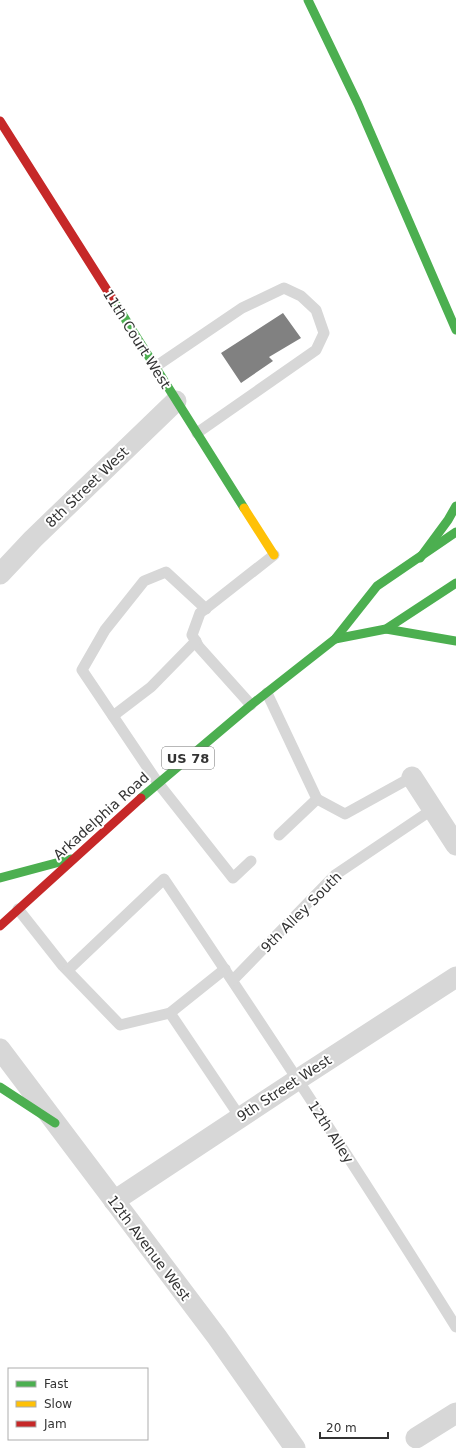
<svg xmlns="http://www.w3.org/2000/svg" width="456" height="1448" viewBox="0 0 456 1448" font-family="'DejaVu Sans',sans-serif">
  <rect width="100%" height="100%" fill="#fff"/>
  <polygon fill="#818181" points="283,313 301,338 269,357 273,361 241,383 221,353"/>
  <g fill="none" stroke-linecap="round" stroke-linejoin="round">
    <g stroke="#d7d7d7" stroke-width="11">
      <polyline points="155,367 242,308 284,288 301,296 316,310 324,333 316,350 197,433"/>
      <polyline points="206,609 166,572 144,581 105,630 82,670 158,783 233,878 251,861"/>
      <polyline points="267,693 317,799 279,835"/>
      <polyline points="251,705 199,647 192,635 200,613 274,555"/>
      <polyline points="113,716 151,687 196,641"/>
      <polyline points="317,799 345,814 412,777"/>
      <polyline points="18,909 63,966 120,1025 170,1013"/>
      <polyline points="225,969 170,1013 240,1117"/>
      <path d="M68,970l96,-91c100,148 198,297 292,448"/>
      <polyline points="233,980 335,875 433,809"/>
    </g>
    <g stroke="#d7d7d7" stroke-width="21">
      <polyline points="0,574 33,539 176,401"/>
      <polyline points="412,777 456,845"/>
      <polyline points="0,1049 217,1337 295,1448"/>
      <polyline points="114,1201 297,1080 456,977"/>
      <polyline points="416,1438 456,1413"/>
    </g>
    <g stroke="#4caf50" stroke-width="9">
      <polyline points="308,0 358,104 456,330"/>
      <polyline points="112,298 244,508"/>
      <polyline points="420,558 448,520 456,506"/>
      <polyline points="386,629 456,641"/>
      <polyline points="335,639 386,629 456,583"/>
      <polyline points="141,798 251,705 335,639 377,586 456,532"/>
      <polyline points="0,878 71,859"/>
      <polyline points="0,1087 55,1123"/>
    </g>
    <polyline stroke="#ffc107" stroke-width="9" points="244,508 274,555"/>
    <g stroke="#c62828" stroke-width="9">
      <polyline points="0,121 112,298"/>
      <polyline points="0,926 141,798"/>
    </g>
  </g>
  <g text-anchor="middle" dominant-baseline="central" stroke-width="4" stroke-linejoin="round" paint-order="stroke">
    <rect fill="#fff" stroke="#707070" stroke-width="1" x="162" y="747" width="52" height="22" rx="3"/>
    <g font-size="13" font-weight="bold" fill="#333">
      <text x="188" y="758">US 78</text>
    </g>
    <g font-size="14" fill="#333" stroke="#fff">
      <text transform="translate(137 339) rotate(58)">11th Court West</text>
      <text transform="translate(87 487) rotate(-44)">8th Street West</text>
      <text transform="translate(101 816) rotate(-42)">Arkadelphia Road</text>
      <text transform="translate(301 912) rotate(-45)">9th Alley South</text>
      <text transform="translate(284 1088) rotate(-33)">9th Street West</text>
      <text transform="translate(331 1132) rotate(57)">12th Alley</text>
      <text transform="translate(149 1248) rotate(53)">12th Avenue West</text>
    </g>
  </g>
  <rect x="8" y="1368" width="140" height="72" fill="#ffffff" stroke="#adadad"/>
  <rect x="16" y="1381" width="20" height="6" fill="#4caf50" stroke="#adadad"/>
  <text x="44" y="1388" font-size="12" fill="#333333">Fast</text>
  <rect x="16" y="1401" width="20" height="6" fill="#ffc107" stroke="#adadad"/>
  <text x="44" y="1408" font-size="12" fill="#333333">Slow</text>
  <rect x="16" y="1421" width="20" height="6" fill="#c62828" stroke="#adadad"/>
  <text x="44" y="1428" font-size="12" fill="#333333">Jam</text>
  <path d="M320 1432v6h68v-6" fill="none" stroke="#333333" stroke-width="2"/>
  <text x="326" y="1432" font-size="12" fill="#333333" stroke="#ffffff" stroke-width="3" paint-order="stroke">20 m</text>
</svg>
